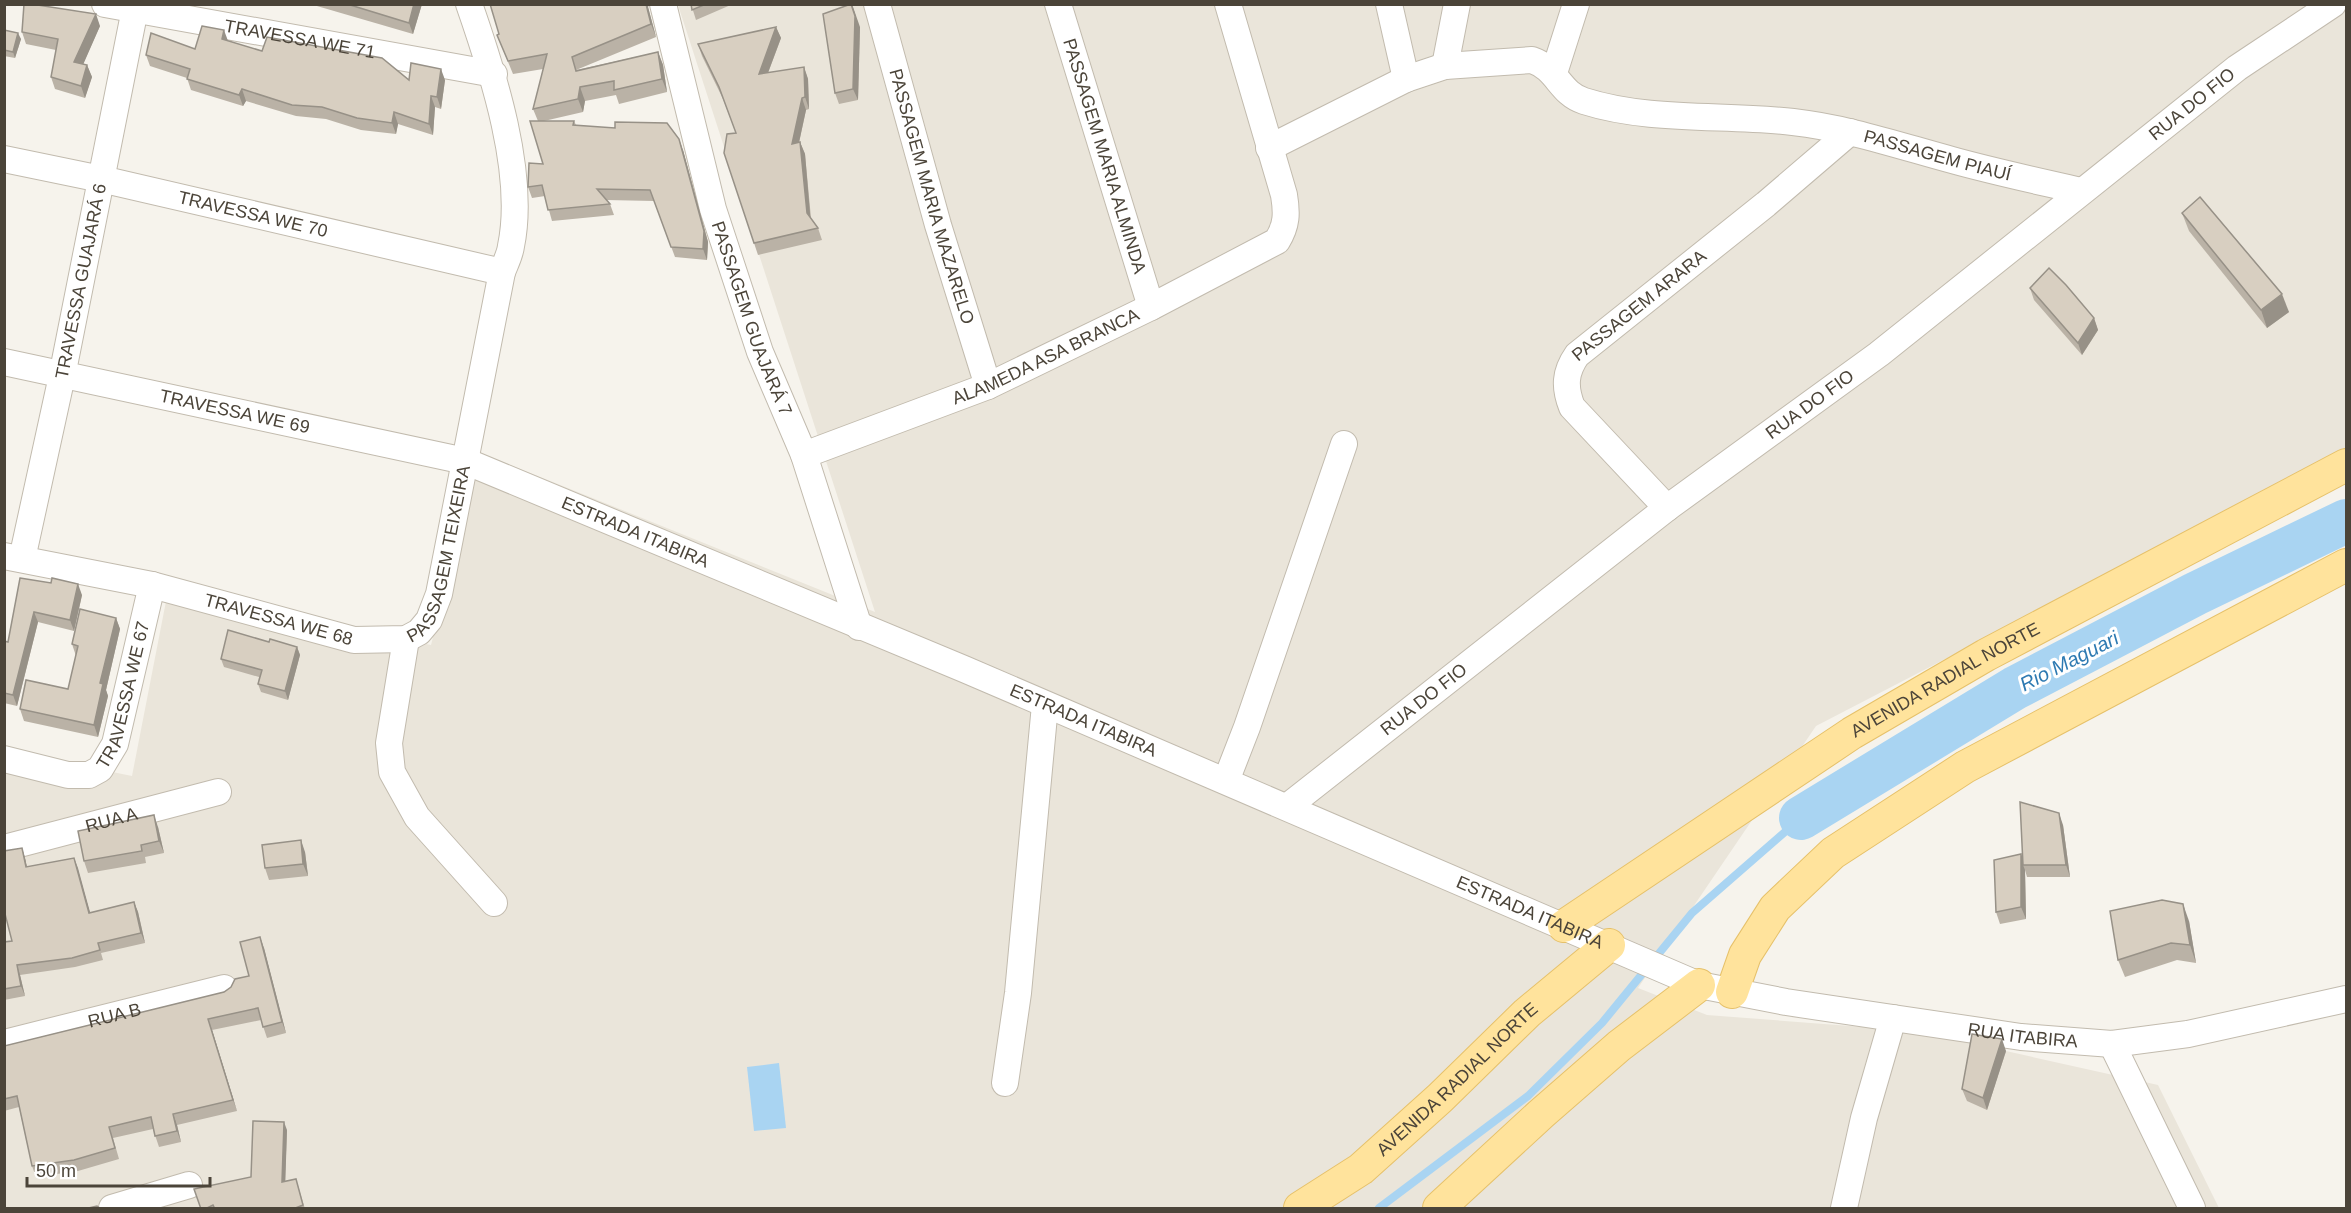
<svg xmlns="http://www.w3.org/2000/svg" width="2351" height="1213" viewBox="0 0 2351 1213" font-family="Helvetica,sans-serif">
  <rect width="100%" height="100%" fill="#f6f3ec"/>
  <polygon fill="#eae5da" points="678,5 2346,5 2346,451 1816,726 1638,988 1707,1015 1916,1031 2158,1085 2219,1208 5,1208 4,750 132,776 168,591 431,645 481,453 875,612"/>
  <polygon fill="#a9d4f2" points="779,1063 786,1128 754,1131 747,1067"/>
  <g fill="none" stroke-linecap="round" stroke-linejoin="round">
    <polyline stroke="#a9d4f2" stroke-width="8" points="1379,1208 1528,1096 1602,1023 1692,913 1801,818"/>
    <polyline stroke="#a9d4f2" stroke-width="44" points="1801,818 2015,688 2195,594 2346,521"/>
    <defs>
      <g id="minor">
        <path id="s1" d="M105,4l389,70"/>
        <path id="s2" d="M663,4l50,205 47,143 44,103 55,172"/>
        <path id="s3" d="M877,4l61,221 50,161"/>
        <path id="s4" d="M1058,4l93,303"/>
        <polyline points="1389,4 1406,79"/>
        <polyline points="1445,66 1457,4"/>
        <polyline points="1554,73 1576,4"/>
        <path id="s5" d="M1269,148l137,-69 39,-13 87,-6c26,9 27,33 52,41 66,21 141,13 209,21 54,6 107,24 159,38 43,12 86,21 129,31"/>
        <path id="s6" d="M4,159l97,20 401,93"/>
        <path id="s7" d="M4,362l461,99 499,208 735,316 87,17 107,16 128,19 91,7 76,-10 158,-35"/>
        <path id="s8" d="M804,455l184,-69 163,-79 126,-66c10,-16 10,-28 7,-46l-56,-191"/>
        <path id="s9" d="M1667,508l-95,-101c-8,-20 -7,-35 5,-52l189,-151 84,-72"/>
        <path id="s10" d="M4,556l148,29 202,55 52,-1 13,-7 10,-12 10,-26 63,-322c3,-8 8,-17 9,-26 15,-72 -18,-173 -42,-242"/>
        <path id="s11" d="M22,559l40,-183 74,-372"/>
        <polyline points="406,639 389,743 392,772 417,817 494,903"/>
        <path id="s12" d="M4,759l64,16h21l11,-6 15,-25 37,-159"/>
        <polyline points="1226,781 1247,727 1344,444"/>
        <path id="s13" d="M1287,807l380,-299 212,-154 358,-286 96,-64"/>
        <path id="s14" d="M4,848l214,-56"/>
        <path id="s15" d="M4,1043l220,-55"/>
        <polyline points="2112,1044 2192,1208"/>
        <polyline points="1005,1083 1018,993 1045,705"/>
        <polyline points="112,1208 189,1185"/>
        <polyline points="1844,1208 1864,1118 1893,1018"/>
      </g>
      <g id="major">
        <path id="s16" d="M1564,926l288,-193 134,-78 360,-190"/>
        <polyline points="1732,992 1745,955 1775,908 1833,853 1965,767 2346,565"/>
        <path id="s17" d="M1300,1208l61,-39 79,-71 87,-85 82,-68"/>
        <polyline points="1439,1208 1541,1114 1619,1046 1699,985"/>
      </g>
    </defs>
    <use href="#minor" stroke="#c2bbae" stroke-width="28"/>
    <use href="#major" stroke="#e6c16a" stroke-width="34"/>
    <use href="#minor" stroke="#fff" stroke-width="26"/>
    <use href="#major" stroke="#ffe39c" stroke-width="32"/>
  </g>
  <g fill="#bab2a6">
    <polygon points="310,4 422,4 413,34"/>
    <polygon points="490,4 649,4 648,7 656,37 576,70 658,52 663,65 667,92 619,104 616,95 585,101 583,112 544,121 574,121 576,125 683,150 708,242 707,260 675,257 654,201 606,200 610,204 614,215 552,221 545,196 532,198 528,187 543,164 538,121 533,109 543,69 513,74 497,35 499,34"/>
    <polygon points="691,4 733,4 696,20"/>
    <polygon points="100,26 83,64 87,65 92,77 85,98 55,89 51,77 56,50 26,44 22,32"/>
    <polygon points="776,27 781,38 768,73 804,67 808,79 809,109 806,110 799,143 800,142 805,154 811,218 818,228 822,240 758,255 754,243 736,133 723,99 702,56 698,44"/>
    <polygon points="860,27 858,100 839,104 835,93"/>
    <polygon points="4,30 21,39 15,58 4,56"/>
    <polygon points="228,41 262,51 409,80 445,80 441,109 435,107 433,135 398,124 396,134 361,130 326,119 296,116 246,101 243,106 191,90 187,78 150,66 146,55 195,49"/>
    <polygon points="2182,213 2289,312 2267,328 2189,231"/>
    <polygon points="2030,288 2094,318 2098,330 2082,355 2034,300"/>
    <polygon points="20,578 82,595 74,631 38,622 17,706 4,703 4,641 8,642"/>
    <polygon points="116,618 120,629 106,690 108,696 98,737 24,721 20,709 68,689 76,656 72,644"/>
    <polygon points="269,642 297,647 300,655 288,700 261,692 258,684 259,677 224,667 221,659"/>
    <polygon points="2063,825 2070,877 2027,877 2025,870 2026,919 2000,924 1996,912 2021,854 2023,860"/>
    <polygon points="158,827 164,853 145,857 146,863 88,873 84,861"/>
    <polygon points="22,848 25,858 27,867 74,858 90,913 134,902 138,912 145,943 101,953 103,960 75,967 20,975 25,996 4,1000 4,942 12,941"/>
    <polygon points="305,852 308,876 269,880 265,868"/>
    <polygon points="2189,921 2196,963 2177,960 2125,977 2118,960"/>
    <polygon points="264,948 286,1033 267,1038 261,1020 212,1030 237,1111 177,1125 181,1142 159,1147 153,1129 113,1138 119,1159 78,1171 36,1177 32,1166 19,1107 4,1111 4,1046 224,992 249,976"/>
    <polygon points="2006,1051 1987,1110 1967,1101 1962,1089"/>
    <polygon points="287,1130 285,1181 296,1179 305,1209 201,1209 251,1177"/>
  </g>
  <g fill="#979187">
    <polygon points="414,4 422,4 413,34 409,23"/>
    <polygon points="646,4 649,4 648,7 656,37 651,24"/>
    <polygon points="852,4 860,27 858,100 853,89"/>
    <polygon points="96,14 100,26 79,74 74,62"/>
    <polygon points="776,27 781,38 763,86 759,74"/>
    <polygon points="224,30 228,41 222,39"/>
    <polygon points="18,33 21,39 15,58 13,52"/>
    <polygon points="658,52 663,65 667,92 662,79"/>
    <polygon points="87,65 92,77 85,98 81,86"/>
    <polygon points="804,67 808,79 809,109 805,97"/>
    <polygon points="441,69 445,80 441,109 437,97"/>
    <polygon points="580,87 585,101 583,112 578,99"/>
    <polygon points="242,89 246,101 243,106 239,95"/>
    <polygon points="431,96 435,107 433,135 429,124"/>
    <polygon points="802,98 806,110 796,156 792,144"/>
    <polygon points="394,112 398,124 396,134 392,123"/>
    <polygon points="679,139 683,150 708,242 707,260 703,249"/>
    <polygon points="800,142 805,154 811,225 807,213"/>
    <polygon points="2282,294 2289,312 2267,328 2261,310"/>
    <polygon points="2094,318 2098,330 2082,355 2078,343"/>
    <polygon points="78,584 82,595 74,631 70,620"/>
    <polygon points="34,612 38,622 17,706 13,695"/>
    <polygon points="116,618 120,629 106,690 108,696 98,737 94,725 100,683"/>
    <polygon points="297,647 300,655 288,700 285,691"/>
    <polygon points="2059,813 2063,825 2070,877 2066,865"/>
    <polygon points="154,815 158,827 164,853 159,841"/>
    <polygon points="301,840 305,852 308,876 303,864"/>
    <polygon points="22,848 25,858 29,877 26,867"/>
    <polygon points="2021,854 2025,865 2023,865 2025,870 2026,919 2021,907"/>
    <polygon points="74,858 78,868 93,923 89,913"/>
    <polygon points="134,902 138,912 145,943 141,933"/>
    <polygon points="2183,904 2189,921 2196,963 2190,945"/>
    <polygon points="260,937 264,948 286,1033 282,1022"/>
    <polygon points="17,965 20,975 25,996 21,986"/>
    <polygon points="208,1019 212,1030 237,1111 233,1100"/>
    <polygon points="2002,1039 2006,1051 1987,1110 1983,1098"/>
    <polygon points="173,1114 177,1125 181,1142 177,1131"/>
    <polygon points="284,1122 287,1130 285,1191 282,1182"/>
  </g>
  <g fill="#d8cfc1" stroke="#979187" stroke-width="1.5">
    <polygon points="24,4 31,4 96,14 74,62 87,65 81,86 51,77 58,39 22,32"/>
    <polygon points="347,4 414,4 409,23"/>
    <polygon points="490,4 646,4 651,24 572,57 576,71 658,52 662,79 614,90 614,81 580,87 578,99 533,109 547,54 508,61 497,35 499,34"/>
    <polygon points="691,4 706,4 692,10"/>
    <polygon points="851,4 855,16 853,89 835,93 823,14"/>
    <polygon points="202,26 224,30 222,39 262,51 267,37 382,58 409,80 411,63 441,69 437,97 431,96 429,124 394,112 392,123 357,118 322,107 292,105 242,89 239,95 187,79 190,69 146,55 151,33 195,49"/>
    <polygon points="776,27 759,74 804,67 805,97 802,98 792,144 800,142 807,213 818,228 754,243 724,153 727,134 736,133 719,87 698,44"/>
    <polygon points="4,30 18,33 13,52 4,50"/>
    <polygon points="530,121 574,121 573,125 615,128 615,122 667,123 679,139 704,231 703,249 671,247 650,190 597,189 610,204 548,210 542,185 528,187 529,163 543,164"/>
    <polygon points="2200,197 2282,294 2261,310 2182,213"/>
    <polygon points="2049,268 2066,285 2094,318 2078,343 2030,288"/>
    <polygon points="20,578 51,583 52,578 78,584 70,620 34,612 13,695 4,693 4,641 8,642"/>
    <polygon points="80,609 116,618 100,683 103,684 94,725 20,709 26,680 68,689 78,646 72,644"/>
    <polygon points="228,630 269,642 270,639 297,647 285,691 258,684 262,670 221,659"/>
    <polygon points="2020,802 2059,813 2066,865 2023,865"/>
    <polygon points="154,815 159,841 141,845 142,851 84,861 78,831"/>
    <polygon points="301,840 303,864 265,868 262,845"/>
    <polygon points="22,848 26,867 74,858 89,913 134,902 141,933 98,943 100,950 72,958 17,965 21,986 4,989 4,942 12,941 4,910 4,851"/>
    <polygon points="2021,854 2021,907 1996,912 1994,860"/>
    <polygon points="2162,900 2183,904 2190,945 2171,943 2118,960 2110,911"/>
    <polygon points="260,937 282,1022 263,1027 258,1008 208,1019 233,1100 173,1114 177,1131 155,1136 151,1117 109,1127 115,1148 74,1160 32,1166 17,1096 4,1099 4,1046 224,992 231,987 235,979 249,976 240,942"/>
    <polygon points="1972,1034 2002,1039 1983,1098 1962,1089"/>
    <polygon points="253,1121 284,1122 282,1182 296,1179 303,1205 293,1209 215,1209 213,1205 205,1209 201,1209 194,1189 251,1177"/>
    <polygon points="97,1206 101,1209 88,1209 88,1208"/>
  </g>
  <g text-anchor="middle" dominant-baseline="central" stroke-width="6" stroke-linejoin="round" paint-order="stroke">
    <g font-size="18" fill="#4b4439" stroke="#fff">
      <text stroke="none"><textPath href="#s1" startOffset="198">TRAVESSA WE 71</textPath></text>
      <text stroke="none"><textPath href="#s13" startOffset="1146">RUA DO FIO</textPath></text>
      <text stroke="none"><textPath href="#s5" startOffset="708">PASSAGEM PIAUÍ</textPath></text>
      <text stroke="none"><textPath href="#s4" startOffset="159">PASSAGEM MARIA ALMINDA</textPath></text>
      <text stroke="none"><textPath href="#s3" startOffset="200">PASSAGEM MARIA MAZARELO</textPath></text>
      <text stroke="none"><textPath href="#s6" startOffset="255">TRAVESSA WE 70</textPath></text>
      <text stroke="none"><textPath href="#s11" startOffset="284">TRAVESSA GUAJARÁ 6</textPath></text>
      <text stroke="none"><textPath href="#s9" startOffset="273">PASSAGEM ARARA</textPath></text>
      <text stroke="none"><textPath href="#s2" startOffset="327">PASSAGEM GUAJARÁ 7</textPath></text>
      <text stroke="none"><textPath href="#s8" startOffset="261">ALAMEDA ASA BRANCA</textPath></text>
      <text stroke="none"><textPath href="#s13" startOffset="660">RUA DO FIO</textPath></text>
      <text stroke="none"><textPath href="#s7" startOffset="236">TRAVESSA WE 69</textPath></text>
      <text stroke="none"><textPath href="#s7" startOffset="656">ESTRADA ITABIRA</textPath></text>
      <text stroke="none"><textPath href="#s10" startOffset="508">PASSAGEM TEIXEIRA</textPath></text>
      <text stroke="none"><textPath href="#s10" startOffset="282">TRAVESSA WE 68</textPath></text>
      <text stroke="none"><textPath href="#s16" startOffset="454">AVENIDA RADIAL NORTE</textPath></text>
      <text stroke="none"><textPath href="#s12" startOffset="178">TRAVESSA WE 67</textPath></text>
      <text stroke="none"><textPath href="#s13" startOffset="174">RUA DO FIO</textPath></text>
      <text stroke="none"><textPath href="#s7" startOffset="1142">ESTRADA ITABIRA</textPath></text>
      <text stroke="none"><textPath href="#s14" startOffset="111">RUA A</textPath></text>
      <text stroke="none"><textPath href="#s7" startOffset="1628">ESTRADA ITABIRA</textPath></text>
      <text stroke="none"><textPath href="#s15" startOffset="114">RUA B</textPath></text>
      <text stroke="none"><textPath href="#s7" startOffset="2140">RUA ITABIRA</textPath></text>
      <text stroke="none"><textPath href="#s17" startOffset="204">AVENIDA RADIAL NORTE</textPath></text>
    </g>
    <g font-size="20" font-style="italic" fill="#2e7ab2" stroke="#fff">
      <text transform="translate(2069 661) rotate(-27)">Rio Maguari</text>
    </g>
  </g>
  <rect width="2351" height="1213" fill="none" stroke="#4b4439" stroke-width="12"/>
  <path d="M27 1177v9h183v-9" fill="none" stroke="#4b4439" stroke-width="3"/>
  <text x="36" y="1177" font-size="18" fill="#4b4439" stroke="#ffffff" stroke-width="4.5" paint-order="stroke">50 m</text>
</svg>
